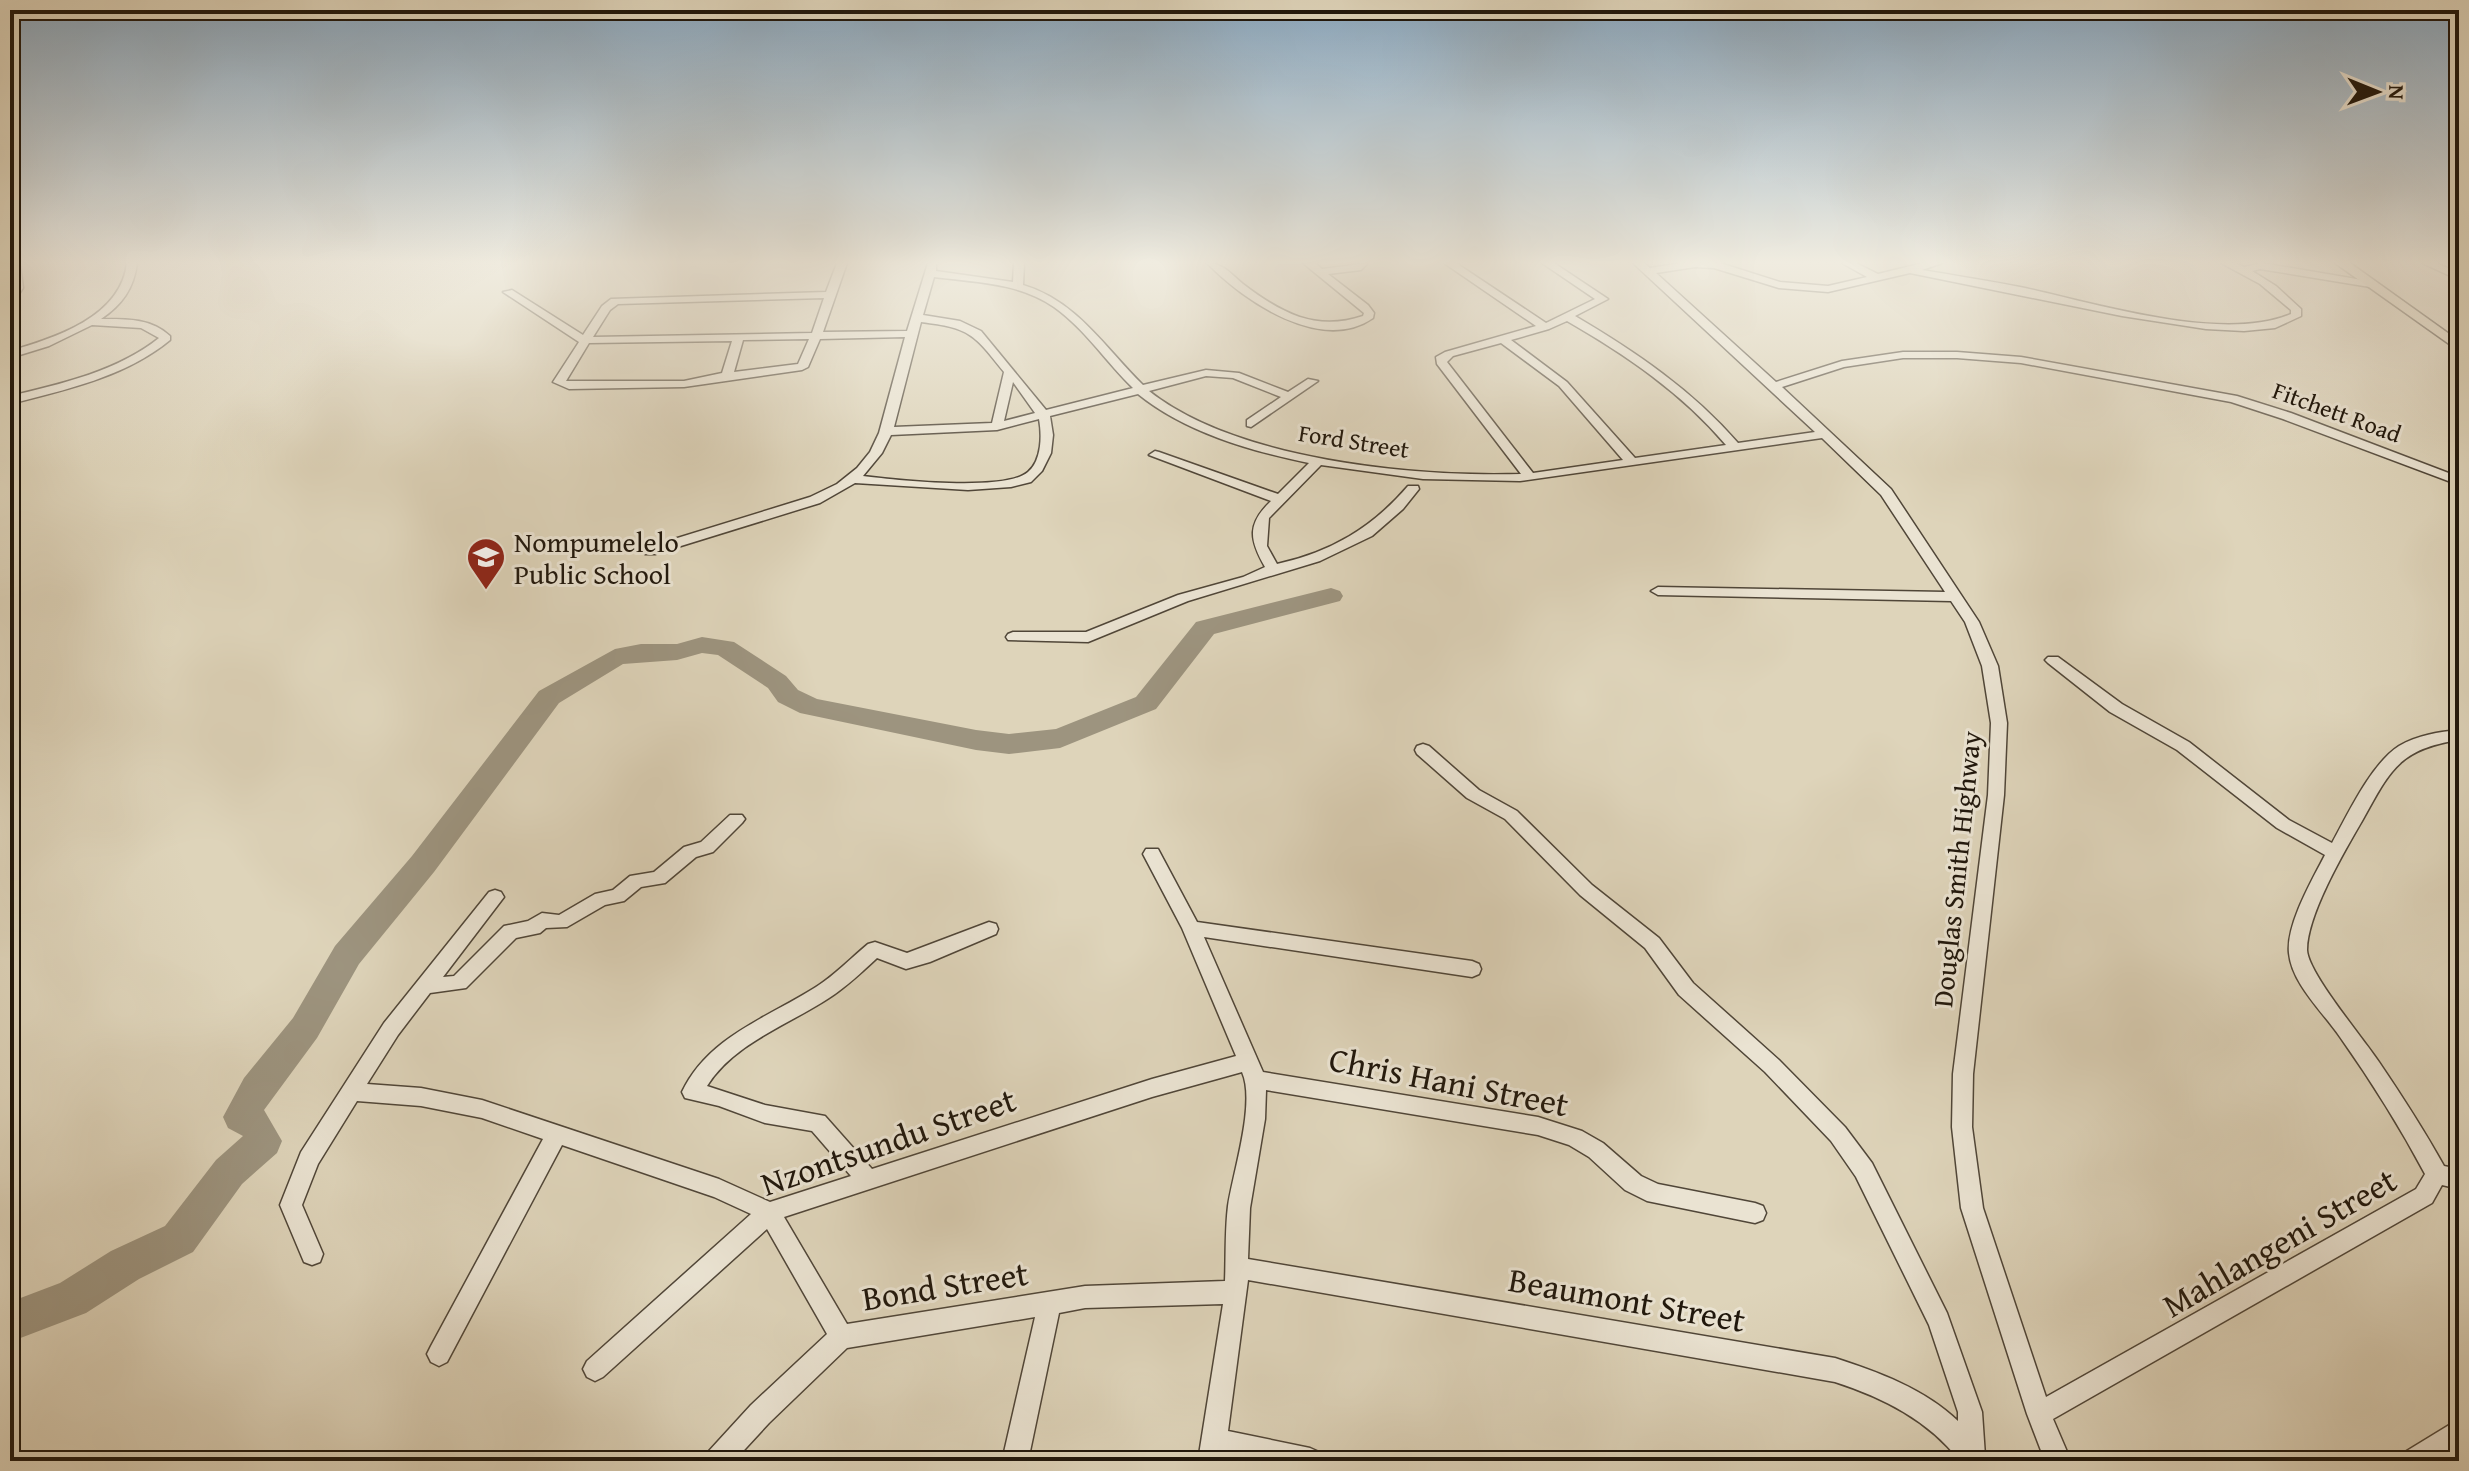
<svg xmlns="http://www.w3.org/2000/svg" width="2469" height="1471" viewBox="0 0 2469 1471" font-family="'Gentium Book Plus',serif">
  <rect width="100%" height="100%" fill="#ded4ba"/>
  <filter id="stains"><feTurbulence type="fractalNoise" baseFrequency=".0025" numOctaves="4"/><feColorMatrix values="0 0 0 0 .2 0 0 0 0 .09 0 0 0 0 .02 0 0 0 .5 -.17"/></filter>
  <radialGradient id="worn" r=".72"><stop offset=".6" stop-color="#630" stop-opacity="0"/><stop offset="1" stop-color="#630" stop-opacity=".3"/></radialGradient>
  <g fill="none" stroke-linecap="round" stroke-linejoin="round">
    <polygon fill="#9d947f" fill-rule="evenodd" points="1331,588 1340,591 1343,596 1340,601 1214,634 1156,709 1060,748 1009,754 976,750 800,713 778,702 768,688 718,655 702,653 677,660 623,664 559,703 434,872 359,964 317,1038 264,1110 282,1141 277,1153 242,1184 193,1252 139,1279 86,1313 10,1342 10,1302 60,1283 111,1251 165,1226 216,1160 243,1136 228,1128 223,1117 244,1078 293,1018 335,946 412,856 539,691 615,649 641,644 677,644 702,637 734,642 786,676 798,690 817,699 976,730 1009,734 1056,729 1136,697 1196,622"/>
    <defs>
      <g id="minor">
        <polygon points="10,263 20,263 23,288 14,302 10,303 13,288"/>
        <path d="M127,263h10c-3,25 -15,42 -36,56 24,0 50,-1 69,17v4c-45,37 -105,50 -160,64v-8c51,-12 108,-25 149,-58l-18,-10 -49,-3 -43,21 -39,12v-7c45,-13 111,-34 117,-88z"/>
        <path d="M837,263h10l-24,69 84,-1 21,-68h8v8l77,11 1,-19h10l-1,22c54,16 82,63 120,100l63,-15 33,3 49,19 20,-13 10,2 -67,46 -4,-1v-6l34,-23 -48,-19 -27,-2 -57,15c87,69 263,86 372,83l-84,-110 -1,-7 9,-5 91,-26 -92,-63h12l90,60 49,-24 -53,-36h12l54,36 -33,17c61,36 117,74 163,127l77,-11 -182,-169h11l6,5 31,-5h39l60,19 48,4 39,-9 -25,-14h14l22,11 45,-11h19l-20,7c35,6 69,11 103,18 72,16 198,55 266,26v-4l-31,-26 -39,-21h15l8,4 18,-4 112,19v4l-4,1 -110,-18 -8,2 24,15 25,23v7l-26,12 -31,3 -38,-2 -84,-13 -212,-43 -82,19 -49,-4 -65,-20 -19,-1 -39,6 120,109 66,-21 61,-9h54l64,5 216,39 54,17 168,64v8l-176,-66 -52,-17 -210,-39 -64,-5h-54l-59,9 -62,20 109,102 88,133 19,44 9,57 -3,72 -31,279 -1,53 11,81 63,189 370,-208 9,-15c-25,-47 -54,-93 -85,-137 -17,-25 -48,-53 -51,-84 -3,-28 23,-73 36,-98l-48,-27 -100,-78 -67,-38 -62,-49 -3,-3 3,-3h10l64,47 67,38 100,78 43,23c16,-29 39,-79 67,-97 18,-11 40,-14 60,-16v10c-61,9 -69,31 -97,81 -18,31 -55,94 -55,129 1,23 56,88 72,112 23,34 45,68 65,104l15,3v20l-17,-4 -10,18 -379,216 18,42h-26l-18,-47 -66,-206 -9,-81 1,-53 35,-279 3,-72 -9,-57 -17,-44 -14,-21 -293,-6 -7,-4 7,-4 287,5 -64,-97 -59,-57 -302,43 -97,-2 -102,-14 -52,53 -2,28 10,18c54,-12 95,-36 131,-78h10l1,3 -16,20 -31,27 -52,25 -132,40 -100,41 -80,-2 -2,-3 2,-3 5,-2h73l92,-37 65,-18 22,-10c-16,-28 -18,-43 6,-66l-122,-46 6,-4 4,1 119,42 31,-31c-59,-12 -124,-31 -171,-69l-88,22 3,19 -2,18 -9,18 -11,11 -20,5 -43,3 -113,-7 -35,20 -165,51h-10l-2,-3 2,-3 165,-51 27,-13 20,-16 13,-16 9,-19 26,-96 -85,2 -12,28 -6,3 -118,17 -115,2 -16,-7 26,-40 -76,-50 9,-2 71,45 19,-29 9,-7 215,-7zM934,277c41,5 86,6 120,30 31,22 52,55 79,81l-87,22 -65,-79 -21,-10 -37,-6zM824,298l-12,35 -219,4 17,-27 8,-6zM1567,321c59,34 115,72 159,124l-91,13 -68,-76 -56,-42 38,-11zM921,322c49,6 53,12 83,50l-12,51 -98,4zM809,339l-11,25 -64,8 9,-32zM732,341l-10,32 -38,8h-118l23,-38zM1501,343l58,43 64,74 -90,13 -86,-111 6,-6zM1013,382l22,31 -31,8zM1039,419c3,16 3,41 -11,53 -23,20 -133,8 -165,4l19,-23 9,-18 106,-5z"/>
        <path d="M1207,263c16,0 24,11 36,21 38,29 73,48 120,32l1,-3 -61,-50h12l7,6 46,-6 -7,7 -33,4 40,31 6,8 -1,5c-52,36 -129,-17 -166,-55z"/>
        <polygon points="2422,263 2436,263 2459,273 2459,280"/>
        <path d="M1423,744l6,2 50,44 38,21 75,74 67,53 34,45 86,77 66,67 27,36 75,150 35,99 3,44 -3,5h-22c-32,-41 -76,-63 -125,-79l-587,-102 -20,151 82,17 9,4 4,9h-70l-29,-6v6h-26l25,-157 -138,4 -26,5 -31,148h-26l33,-144 -188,31 -78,75 -35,38h-30l4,-9 43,-47 76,-71 -60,-105 -164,148 -8,4 -8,-4 -4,-8 4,-8 164,-147 -37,-17 -152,-52 -115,217 -8,4 -8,-4 -4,-8 4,-8 112,-207 -61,-21 -61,-12 -64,-5 -39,63 -16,41 21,49 -3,8 -8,3 -8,-3 -24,-57 21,-53 83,-129 105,-131 6,-2 6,2 3,5 -61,80 11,-1 50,-50 24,-5 14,-8 17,2 36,-21 18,-4 17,-14 24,-4 30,-25 17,-5 29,-27h12l3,4 -3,4 -29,29 -17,5 -31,26 -24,4 -17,14 -19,4 -38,22 -21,1 -6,5 -24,5 -50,50 -36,5 -32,42 -31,49 54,4 61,12 237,79 51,23 81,-26 -39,-45 -47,-8 -46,-17 -34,-8 -3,-6c26,-55 85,-74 134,-105 19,-12 35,-29 52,-43l7,-2 32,11 82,-31 7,2 2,5 -2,5 -66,28 -24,7 -29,-11c-15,14 -31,29 -48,40 -41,27 -95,45 -122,88l58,19 60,11 47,53 280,-90 84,-23 -54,-128 -39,-74 3,-5h12l39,73 275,39 7,3 2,5 -2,5 -7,3 -268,-40 59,135 275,45 44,14 21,12 38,33 17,8 97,19 8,3 3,7 -3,7 -8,3 -108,-22 -22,-11 -36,-33 -20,-12 -31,-10 -272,-45 -1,29 -15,89 -2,51 587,99c43,14 90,31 123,63v-9l-29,-87 -73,-148 -25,-36 -66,-69 -86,-77 -34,-47 -65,-53 -75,-76 -38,-21 -50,-44 -2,-4 2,-4zM1242,1072c14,31 -9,100 -14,134 -3,25 -2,51 -3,75l-140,5 -238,38 -63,-107 368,-120z"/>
        <polygon points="2459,1419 2459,1446 2436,1461 2401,1461 2405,1452"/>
      </g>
      <polygon id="major" points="2335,263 2350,263 2459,341 2459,351"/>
    </defs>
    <use href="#minor" stroke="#504638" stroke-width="3"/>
    <use href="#major" stroke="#20170c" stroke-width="3"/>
    <use href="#minor" fill="#eae3d2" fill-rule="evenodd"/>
    <use href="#major" fill="#ded4ba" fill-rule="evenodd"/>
  </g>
  <linearGradient id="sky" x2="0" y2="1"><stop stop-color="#8aa7be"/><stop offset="0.56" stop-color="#f0ece0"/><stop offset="1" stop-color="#f0ece0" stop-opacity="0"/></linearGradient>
  <rect width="2469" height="469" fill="url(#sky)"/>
  <defs>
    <symbol id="school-pin" viewBox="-11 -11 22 30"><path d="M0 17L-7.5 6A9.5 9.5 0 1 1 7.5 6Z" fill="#8f2418" stroke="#eae3d2"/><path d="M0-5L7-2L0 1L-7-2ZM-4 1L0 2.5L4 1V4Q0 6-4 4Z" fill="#fff"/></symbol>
  </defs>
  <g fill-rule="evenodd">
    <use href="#school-pin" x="464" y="535" width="44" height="60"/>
  </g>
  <g text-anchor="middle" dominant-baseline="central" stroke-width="6" stroke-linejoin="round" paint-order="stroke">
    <g font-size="24" fill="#20170c" stroke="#eae3d2">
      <text transform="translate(2337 412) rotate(20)">Fitchett Road</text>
      <text transform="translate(1354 441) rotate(9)">Ford Street</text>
    </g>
    <g font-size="28" fill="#20170c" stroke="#eae3d2" text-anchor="start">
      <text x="514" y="541">Nompumelelo<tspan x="514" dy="32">Public School</tspan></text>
    </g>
    <g font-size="28" fill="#20170c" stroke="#eae3d2">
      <text transform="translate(1956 869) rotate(-84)">Douglas Smith Highway</text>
    </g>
    <g font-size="34" fill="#20170c" stroke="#eae3d2">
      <text transform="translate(1449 1081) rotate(11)">Chris Hani Street</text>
      <text transform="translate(888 1141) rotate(-19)">Nzontsundu Street</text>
      <text transform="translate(2279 1242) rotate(-30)">Mahlangeni Street</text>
      <text transform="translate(945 1285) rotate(-9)">Bond Street</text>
      <text transform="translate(1627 1299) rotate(10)">Beaumont Street</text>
    </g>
  </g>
  <rect width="2469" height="1471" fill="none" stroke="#ded4ba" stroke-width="40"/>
  <rect x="12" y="12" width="2445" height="1447" fill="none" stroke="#20170c" stroke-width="4"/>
  <rect x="20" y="20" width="2429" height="1431" fill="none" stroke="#20170c" stroke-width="2"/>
  <g transform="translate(2377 92) rotate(91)" stroke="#eae3d2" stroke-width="6" paint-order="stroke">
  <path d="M0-6L14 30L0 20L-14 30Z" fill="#20170c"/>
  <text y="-12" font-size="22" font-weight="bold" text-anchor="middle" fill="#20170c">N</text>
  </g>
  <rect width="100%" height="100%" filter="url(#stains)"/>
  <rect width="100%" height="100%" fill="url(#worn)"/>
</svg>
